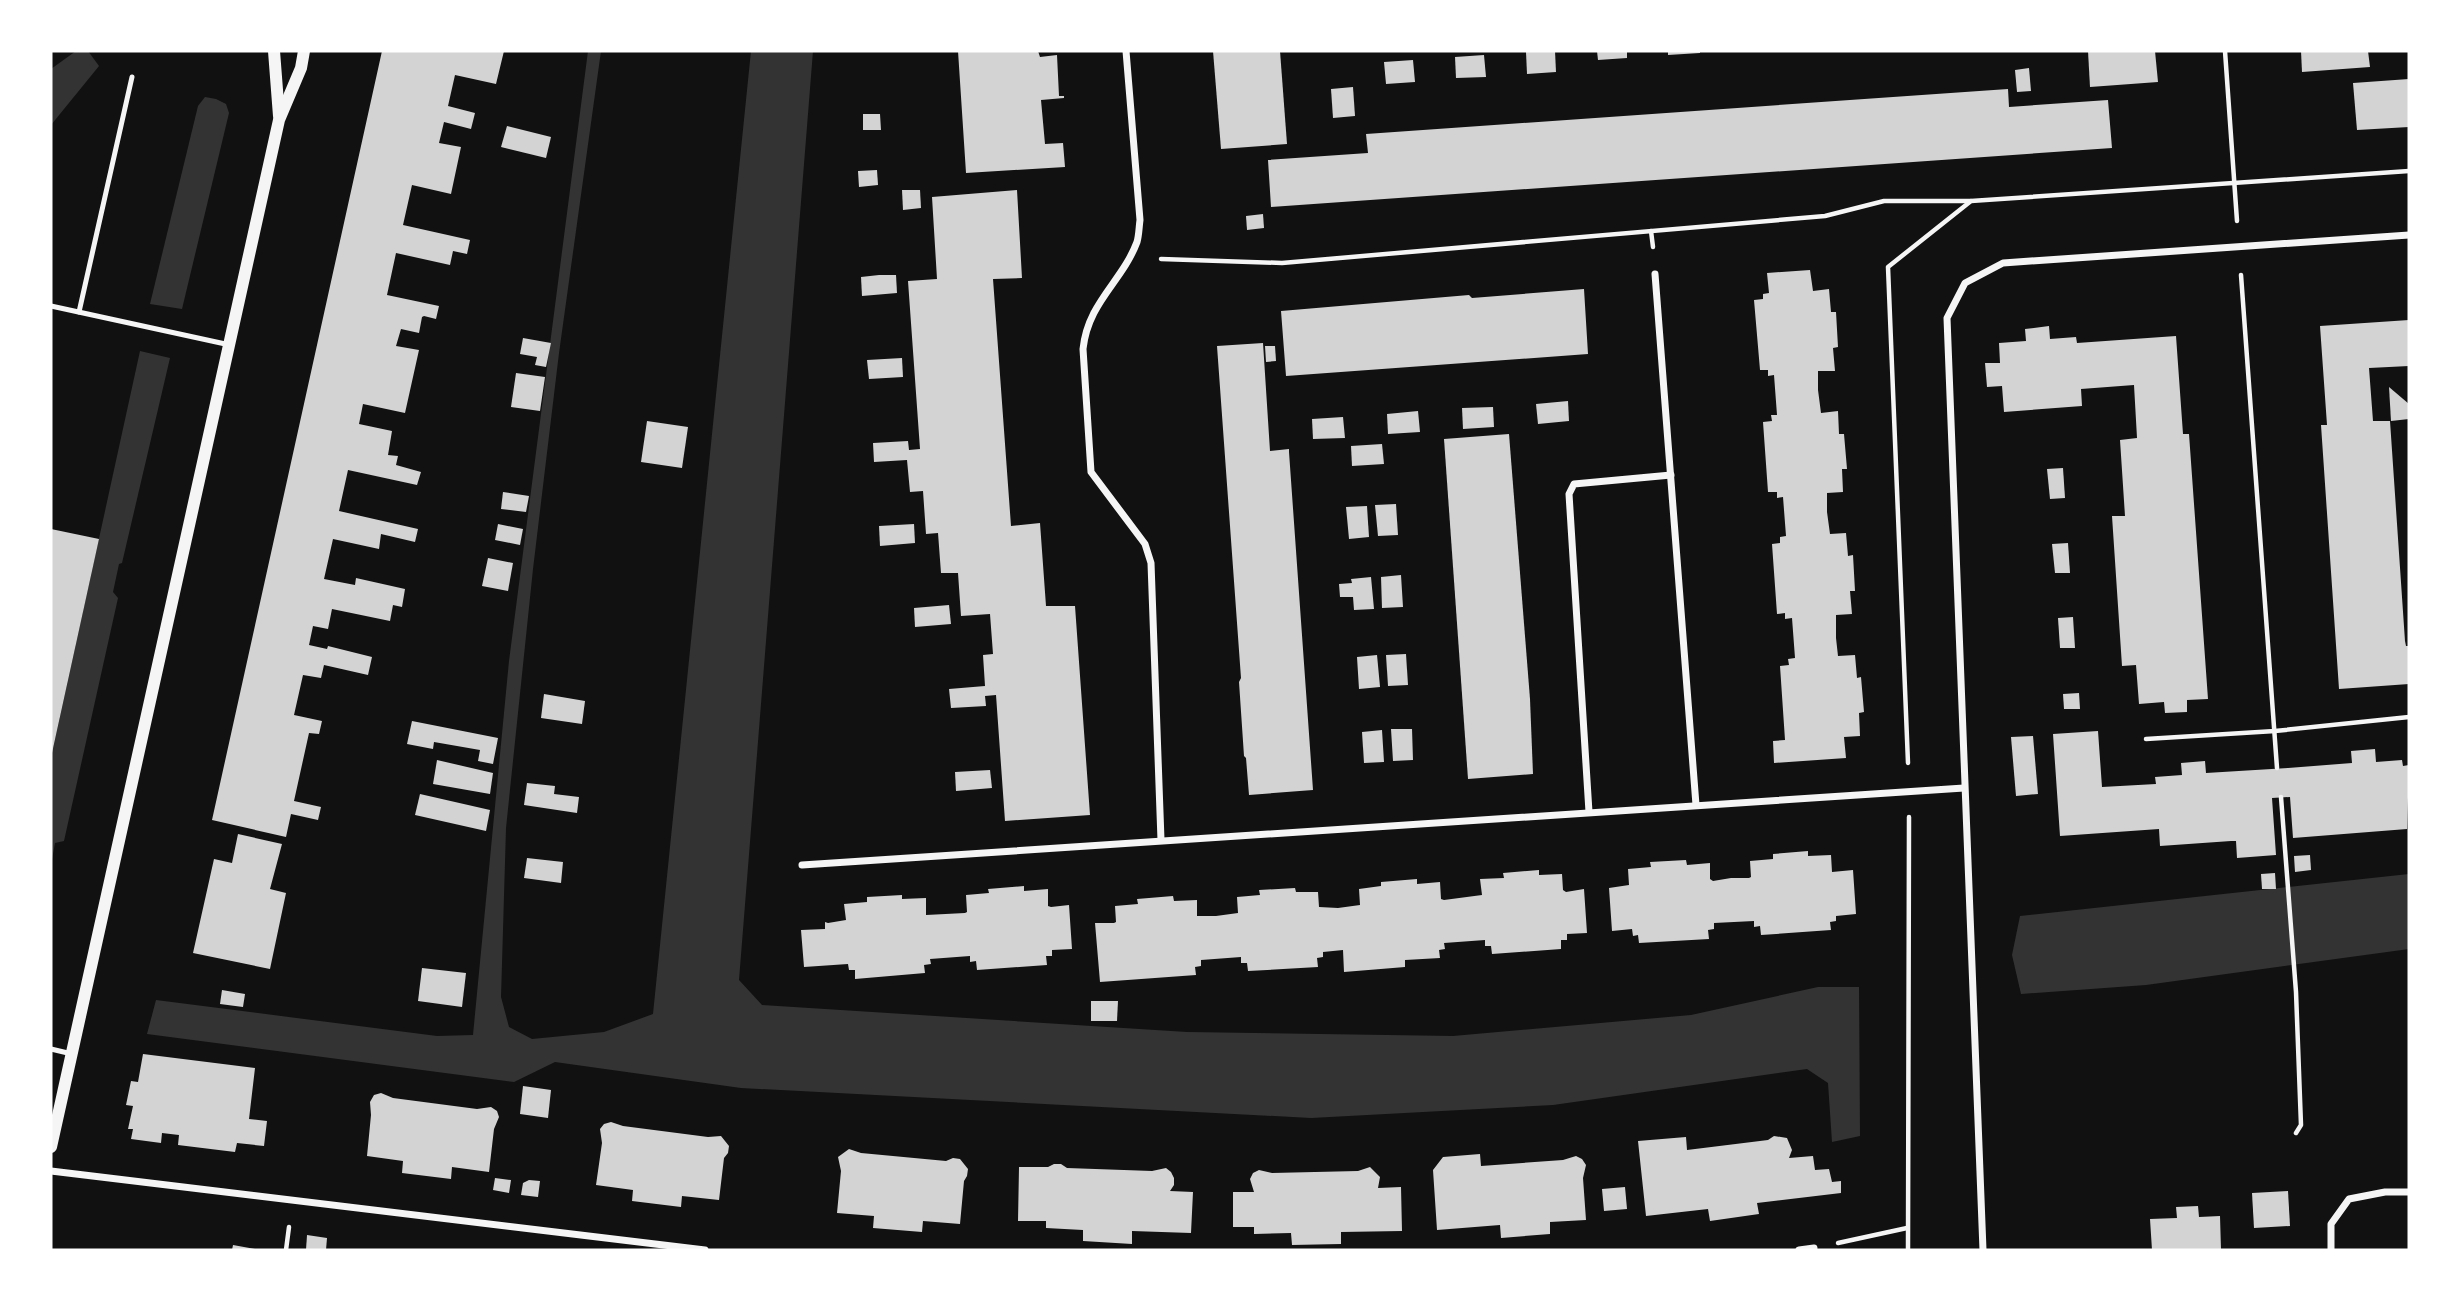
<svg xmlns="http://www.w3.org/2000/svg" width="2460" height="1301" viewBox="0 0 2460 1301" font-family="'Work Sans',sans-serif">
  <rect width="100%" height="100%" fill="#111"/>
  <g fill="#333">
    <polygon points="76,51 88,51 99,66 51,125 51,69"/>
    <polygon points="588,51 601,51 559,353 533,569 506,828 501,997 509,1027 532,1039 604,1032 653,1014 751,51 813,51 739,980 762,1005 1187,1032 1453,1036 1691,1015 1818,987 1859,987 1860,1136 1832,1142 1828,1083 1807,1069 1553,1105 1311,1118 741,1088 555,1062 514,1082 147,1034 156,1000 437,1036 473,1035 509,661"/>
    <polygon points="205,97 216,99 226,104 229,113 182,309 150,304 198,106"/>
    <polygon points="140,351 170,358 122,563 119,564 113,592 118,598 64,841 55,843 51,865 51,758"/>
    <polygon points="2409,874 2409,949 2146,985 2021,994 2012,955 2020,916"/>
  </g>
  <g fill="#d3d3d3">
    <polygon points="382,51 504,51 496,84 455,75 448,106 475,113 471,129 444,122 439,143 461,147 451,194 412,185 403,225 470,240 467,254 453,251 450,265 396,253 387,295 439,306 436,319 424,316 422,317 419,333 401,329 396,346 419,350 405,413 363,404 359,424 392,431 388,455 398,456 396,465 421,472 417,485 348,470 339,511 418,529 415,542 381,534 379,549 333,539 324,579 355,585 356,578 405,589 402,607 393,605 390,621 332,609 328,629 313,626 309,645 327,649 328,646 372,657 368,675 324,665 321,678 303,675 294,715 322,721 319,734 309,733 294,801 321,807 318,820 291,814 286,837 212,820"/>
    <polygon points="958,51 1038,51 1040,57 1057,55 1059,96 1064,96 1064,98 1041,100 1045,144 1063,143 1065,167 966,173"/>
    <polygon points="1213,51 1280,51 1287,144 1221,149"/>
    <polygon points="1555,51 1556,72 1527,74 1526,52"/>
    <polygon points="1597,51 1627,51 1627,58 1598,60"/>
    <polygon points="1668,51 1700,51 1700,53 1668,55"/>
    <polygon points="2088,51 2155,51 2158,82 2090,87"/>
    <polygon points="2301,51 2368,51 2370,67 2302,72"/>
    <polygon points="1484,55 1486,77 1456,78 1455,57"/>
    <polygon points="1413,60 1415,82 1386,84 1384,62"/>
    <polygon points="2029,68 2031,91 2017,92 2015,70"/>
    <polygon points="2409,79 2409,127 2357,130 2353,83"/>
    <polygon points="1353,87 1355,116 1333,118 1331,89"/>
    <polygon points="2008,89 2009,107 2108,100 2112,148 1271,207 1268,160 1368,153 1366,134"/>
    <polygon points="863,114 880,114 881,130 863,130"/>
    <polygon points="507,126 551,137 546,158 501,147"/>
    <polygon points="877,170 878,185 859,187 858,171"/>
    <polygon points="902,190 920,190 921,208 903,210"/>
    <polygon points="1017,190 1022,278 993,279 1011,526 1040,523 1046,606 1075,606 1090,815 1005,821 996,695 985,696 986,706 951,708 949,689 985,686 983,655 993,654 990,614 961,616 958,573 941,573 938,533 926,534 923,491 910,492 907,460 874,462 873,443 908,441 909,450 920,449 908,281 937,279 932,197"/>
    <polygon points="1263,214 1264,228 1247,230 1246,216"/>
    <polygon points="1810,270 1813,291 1829,289 1831,312 1836,312 1838,347 1833,348 1835,371 1818,371 1818,390 1821,413 1838,411 1839,434 1844,434 1847,469 1842,469 1843,492 1827,493 1827,512 1830,534 1846,533 1848,556 1853,555 1855,591 1850,591 1852,614 1836,615 1836,638 1838,656 1855,655 1857,678 1861,677 1864,712 1859,713 1860,736 1844,737 1846,758 1774,763 1773,741 1785,740 1780,666 1789,665 1788,659 1795,658 1792,618 1785,619 1785,613 1777,614 1772,544 1780,543 1780,537 1786,536 1783,497 1777,498 1777,492 1768,492 1763,422 1772,421 1771,415 1777,415 1774,375 1768,376 1768,370 1760,370 1754,300 1763,299 1763,294 1769,293 1767,273"/>
    <polygon points="879,275 896,275 897,293 862,296 861,277"/>
    <polygon points="1584,289 1588,354 1286,376 1281,311 1469,295 1472,298"/>
    <polygon points="2409,320 2409,366 2369,368 2373,421 2390,421 2405,641 2406,646 2409,646 2409,684 2339,689 2321,425 2327,425 2320,326"/>
    <polygon points="2049,326 2050,339 2076,337 2077,343 2176,336 2183,434 2189,434 2208,699 2187,700 2187,712 2165,713 2164,702 2139,704 2136,665 2122,666 2112,516 2125,516 2120,440 2137,438 2134,385 2081,389 2082,406 2004,412 2002,386 1987,387 1985,363 2000,363 1999,343 2026,341 2025,329"/>
    <polygon points="523,338 551,343 546,367 535,365 537,357 520,354"/>
    <polygon points="1263,343 1270,451 1289,449 1289,452 1313,790 1249,795 1246,758 1244,756 1239,682 1241,678 1217,346"/>
    <polygon points="1265,346 1275,346 1276,361 1266,362"/>
    <polygon points="902,358 903,377 869,379 867,360"/>
    <polygon points="516,373 545,377 540,411 511,407"/>
    <polygon points="2389,387 2409,404 2409,419 2391,421"/>
    <polygon points="1568,401 1569,421 1538,424 1536,404"/>
    <polygon points="1493,407 1494,427 1463,429 1462,408"/>
    <polygon points="1418,411 1420,432 1388,434 1387,414"/>
    <polygon points="1343,417 1345,438 1313,439 1312,419"/>
    <polygon points="647,421 688,427 682,468 641,462"/>
    <polygon points="1509,434 1530,699 1533,774 1468,779 1444,439"/>
    <polygon points="1382,444 1384,464 1352,466 1351,446"/>
    <polygon points="2063,468 2065,498 2050,499 2047,469"/>
    <polygon points="503,492 529,496 526,512 501,509"/>
    <polygon points="1396,504 1398,535 1378,536 1375,505"/>
    <polygon points="1367,506 1369,537 1349,539 1346,507"/>
    <polygon points="498,524 523,529 520,545 495,540"/>
    <polygon points="914,524 915,543 880,546 879,526"/>
    <polygon points="51,529 99,539 52,753 51,752"/>
    <polygon points="2068,543 2070,573 2055,573 2052,544"/>
    <polygon points="488,558 513,563 508,591 482,586"/>
    <polygon points="1401,575 1403,607 1382,608 1381,577"/>
    <polygon points="1371,577 1374,609 1354,610 1353,597 1340,597 1339,584 1352,583 1351,579"/>
    <polygon points="949,605 951,624 915,627 914,608"/>
    <polygon points="2073,617 2075,648 2060,648 2058,618"/>
    <polygon points="1406,654 1408,685 1388,686 1386,655"/>
    <polygon points="1377,655 1380,687 1359,689 1357,657"/>
    <polygon points="2079,693 2080,709 2064,709 2063,694"/>
    <polygon points="544,694 585,701 582,724 541,718"/>
    <polygon points="412,721 498,738 493,764 478,761 480,750 434,742 433,749 407,744"/>
    <polygon points="1391,729 1412,729 1413,760 1393,761"/>
    <polygon points="1382,730 1384,762 1364,763 1362,732"/>
    <polygon points="2098,731 2102,787 2156,784 2155,777 2182,775 2181,763 2205,761 2206,773 2288,768 2352,763 2351,751 2375,749 2376,762 2402,760 2403,766 2409,765 2407,829 2293,838 2290,797 2272,798 2276,855 2237,858 2236,841 2231,841 2160,846 2159,829 2060,836 2053,734"/>
    <polygon points="2033,736 2038,794 2016,796 2011,737"/>
    <polygon points="437,760 493,773 490,794 433,784"/>
    <polygon points="990,770 992,788 956,791 955,772"/>
    <polygon points="527,783 555,786 554,794 579,797 577,813 524,805"/>
    <polygon points="420,794 490,810 486,831 415,815"/>
    <polygon points="238,834 282,844 270,889 286,893 270,969 193,953 214,859 232,863"/>
    <polygon points="1808,851 1808,856 1831,855 1832,872 1853,870 1856,914 1836,916 1836,921 1830,922 1831,930 1761,935 1760,926 1754,927 1754,921 1714,923 1714,929 1708,930 1709,939 1639,943 1638,935 1633,936 1632,929 1612,931 1609,888 1629,885 1628,869 1651,867 1650,862 1686,860 1687,865 1710,863 1710,879 1713,881 1731,878 1749,878 1751,877 1750,861 1773,859 1773,854"/>
    <polygon points="2310,855 2311,870 2295,872 2294,856"/>
    <polygon points="527,858 563,862 561,883 524,878"/>
    <polygon points="1539,870 1539,875 1562,874 1563,890 1566,892 1584,889 1587,933 1567,934 1567,940 1561,940 1561,949 1492,954 1491,946 1485,946 1485,940 1444,943 1445,949 1439,950 1440,958 1405,960 1405,967 1344,972 1343,950 1323,952 1323,957 1317,958 1318,967 1248,971 1247,963 1241,963 1241,957 1201,960 1201,966 1195,967 1196,975 1100,982 1095,923 1114,923 1116,922 1115,906 1138,904 1137,899 1173,896 1174,901 1197,900 1197,916 1216,916 1238,913 1237,897 1260,895 1259,890 1295,888 1296,892 1318,892 1319,907 1338,908 1360,905 1359,889 1381,886 1381,882 1417,879 1417,884 1440,882 1441,899 1444,900 1482,895 1480,879 1504,878 1503,873"/>
    <polygon points="2275,873 2276,889 2262,889 2261,874"/>
    <polygon points="1024,886 1024,891 1048,889 1048,906 1051,907 1069,905 1072,949 1052,950 1052,956 1046,956 1047,965 977,970 976,961 970,962 970,956 930,959 931,964 924,965 925,973 855,979 855,970 849,970 848,964 804,967 801,930 825,929 825,922 828,923 846,920 844,904 867,902 867,897 902,895 902,899 926,898 926,915 965,913 967,912 966,895 989,893 988,889"/>
    <polygon points="422,968 466,973 462,1007 418,1001"/>
    <polygon points="222,990 245,994 243,1007 220,1004"/>
    <polygon points="1091,1001 1118,1001 1117,1021 1091,1021"/>
    <polygon points="143,1054 255,1068 249,1119 267,1121 264,1146 237,1143 235,1152 178,1145 179,1135 162,1133 161,1143 131,1139 133,1129 128,1129 133,1106 126,1105 131,1081 138,1082"/>
    <polygon points="523,1086 551,1090 548,1118 520,1114"/>
    <polygon points="381,1093 393,1098 477,1109 491,1107 497,1111 499,1117 494,1129 489,1172 452,1167 451,1179 402,1173 403,1161 367,1156 371,1115 370,1102 374,1095"/>
    <polygon points="611,1122 623,1126 708,1137 721,1136 729,1146 728,1153 724,1158 719,1200 682,1196 681,1207 632,1201 633,1190 596,1185 602,1143 600,1129 604,1124"/>
    <polygon points="1774,1136 1787,1138 1792,1150 1789,1158 1813,1156 1815,1170 1829,1169 1832,1182 1841,1181 1841,1193 1757,1203 1759,1214 1710,1221 1708,1209 1646,1216 1638,1141 1686,1137 1687,1150 1768,1140"/>
    <polygon points="849,1149 861,1153 946,1161 953,1158 960,1159 968,1169 967,1176 964,1181 960,1224 923,1221 922,1232 873,1228 874,1216 837,1213 841,1171 838,1157"/>
    <polygon points="1480,1154 1481,1166 1563,1160 1576,1156 1582,1159 1586,1165 1583,1178 1586,1220 1550,1222 1550,1234 1501,1238 1500,1225 1437,1230 1433,1170 1443,1157"/>
    <polygon points="1054,1164 1061,1164 1067,1168 1152,1171 1166,1168 1171,1172 1174,1178 1174,1185 1170,1191 1193,1192 1191,1233 1132,1231 1132,1244 1083,1241 1083,1230 1046,1228 1046,1221 1018,1221 1019,1167 1048,1167"/>
    <polygon points="1370,1167 1380,1177 1378,1188 1401,1187 1402,1231 1341,1232 1341,1244 1292,1245 1291,1233 1254,1234 1254,1227 1233,1227 1233,1192 1254,1192 1250,1179 1253,1173 1259,1170 1272,1173 1358,1171"/>
    <polygon points="495,1178 511,1180 509,1193 493,1190"/>
    <polygon points="529,1180 540,1181 538,1197 521,1195 523,1183"/>
    <polygon points="1625,1187 1627,1209 1604,1211 1602,1189"/>
    <polygon points="2288,1191 2290,1226 2254,1228 2252,1193"/>
    <polygon points="2198,1206 2199,1217 2220,1216 2221,1250 2152,1250 2150,1219 2177,1218 2176,1207"/>
    <polygon points="307,1235 327,1238 326,1250 306,1250"/>
    <polygon points="233,1245 255,1249 255,1250 232,1250"/>
  </g>
  <g fill="none" stroke-linecap="round" stroke-linejoin="round">
    <g stroke="#f5f5f5" stroke-width="4.5">
      <polyline points="2225,51 2237,221"/>
      <polyline points="1651,231 1653,247"/>
      <polyline points="1161,259 1282,263 1825,216 1884,201 1971,201"/>
      <polyline points="2241,275 2277,768"/>
      <polyline points="2146,739 2275,731 2409,717"/>
      <polyline points="1908,763 1888,267 1971,201 2409,171"/>
      <polyline points="2281,797 2296,992 2301,1125 2296,1133"/>
      <polyline points="1838,1243 1907,1228"/>
      <polyline points="286,1250 289,1227"/>
      <polyline points="1908,1250 1909,817"/>
    </g>
    <g stroke="#f5f5f5" stroke-width="5">
      <polyline points="51,306 230,345"/>
      <polyline points="79,312 132,77"/>
      <polyline points="51,1049 72,1054"/>
    </g>
    <g stroke="#f5f5f5" stroke-width="7">
      <path d="M1126,51l14,169c-1,7 -1,15 -3,22 -15,40 -49,60 -54,107l8,123 54,72 6,19 10,277"/>
      <polyline points="1655,274 1696,805"/>
      <polyline points="1589,812 1569,494 1574,484 1671,475"/>
      <polyline points="802,865 1964,788"/>
      <polyline points="51,1171 705,1250"/>
      <polyline points="1799,1250 1814,1248"/>
      <polyline points="1983,1250 1947,318 1965,283 2003,263 2409,235"/>
      <polyline points="2331,1250 2331,1224 2349,1199 2385,1192 2409,1192"/>
    </g>
    <g stroke="#f5f5f5" stroke-width="12">
      <polyline points="274,51 279,116"/>
      <polyline points="51,1147 279,120 301,68 304,51"/>
    </g>
  </g>
  <rect width="2460" height="1301" fill="none" stroke="#ffffff" stroke-width="105"/>
</svg>
